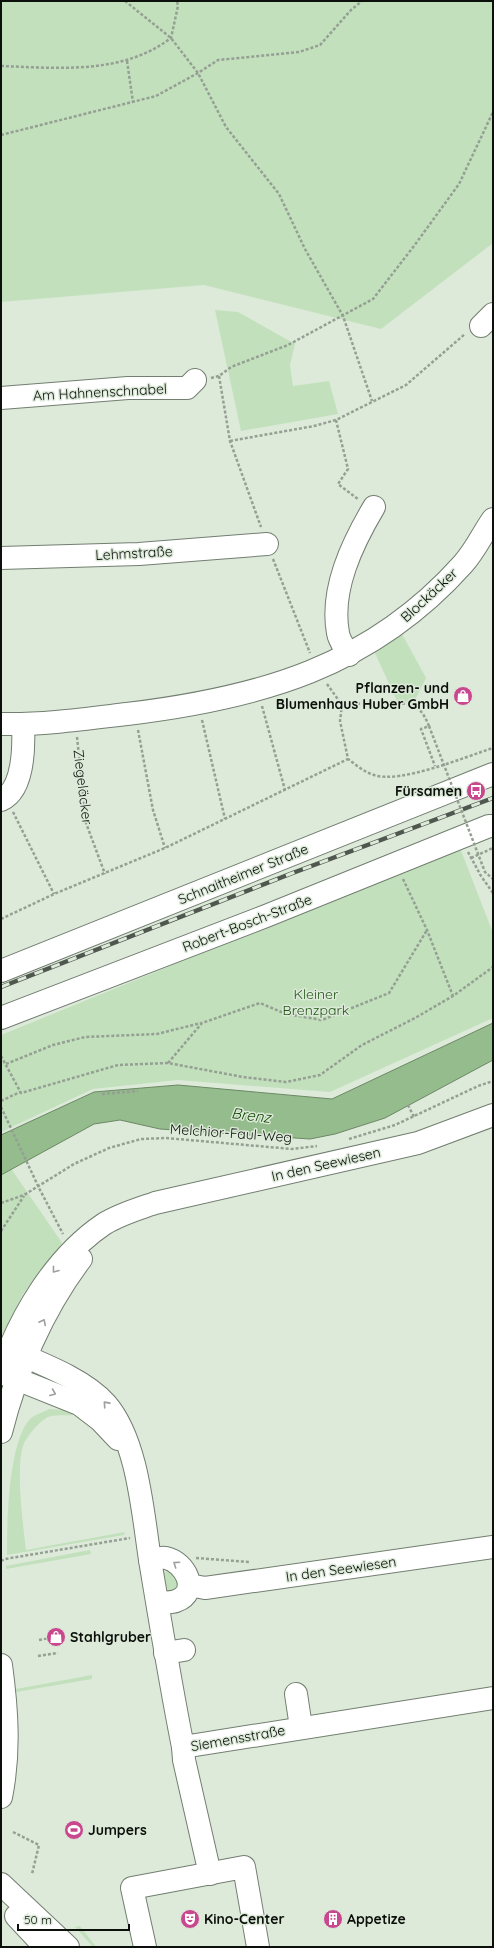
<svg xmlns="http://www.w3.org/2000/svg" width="494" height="1948" viewBox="0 0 494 1948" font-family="Quicksand,sans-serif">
  <rect width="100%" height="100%" fill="#ddeada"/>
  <g fill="#c2e0bc">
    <polygon points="1,1 493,1 493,243 381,329 204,285 1,302"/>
    <polygon points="215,310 238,312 295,344 290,365 293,386 329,381 338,414 241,431"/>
    <polygon points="402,634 426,678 414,702 397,701 375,653"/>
    <polygon points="460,848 493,933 493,1018 330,1092 178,1080 93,1089 1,1132 1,1035"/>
    <polygon points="10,1167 62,1243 23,1294 2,1335 1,1172"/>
    <path d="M49,1409l13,1 11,5c-7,1 -20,-1 -27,3 -9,6 -17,16 -22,25 -9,21 -1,83 2,107l99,-18 -1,3 -117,20c0,-32 1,-112 23,-136 4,-4 14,-7 19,-10z"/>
    <polygon points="90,1550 91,1554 6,1569 6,1566"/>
    <polygon points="167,1571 172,1571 178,1581 176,1588 170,1591 164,1588 163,1573"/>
    <polygon points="92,1675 92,1679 16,1692 16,1689"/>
    <polygon points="80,1926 96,1947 93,1947 75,1927"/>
  </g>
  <polygon fill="#95bc8c" stroke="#6c8865" points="493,1023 493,1060 385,1118 335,1134 310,1139 160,1129 120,1120 94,1124 1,1175 1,1135 94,1092 178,1085 332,1099"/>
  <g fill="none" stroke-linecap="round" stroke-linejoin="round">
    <defs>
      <g id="minor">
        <polyline points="481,326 493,314"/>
        <polyline points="1,398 128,388 187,388 195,380"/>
        <polyline points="1,558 139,554 267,544"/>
        <path d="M349,655c-3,-6 -10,-14 -11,-22 -8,-43 14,-89 36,-126"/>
        <path d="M1,724c42,1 84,-5 126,-10 133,-16 244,-47 336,-150 12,-13 20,-31 30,-45"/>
        <path d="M1,800c23,-10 23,-54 22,-75"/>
        <polyline points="1,971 493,774"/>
        <polyline points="1,1018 266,916 489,826 493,826"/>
        <path d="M10,1350c30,13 74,29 96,54 33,38 37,114 45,162 10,60 20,121 32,181l310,-49"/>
        <path d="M1,1370c20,-55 54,-113 103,-146 16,-10 34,-15 51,-21l263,-60 75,-28"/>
        <polyline points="4,1374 79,1404 100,1420 118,1439"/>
        <path d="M1,1432c15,-60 42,-123 80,-173"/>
        <path d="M150,1560c5,-1 11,-3 16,-2 19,4 35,34 10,43 -5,2 -13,1 -18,2"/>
        <polyline points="189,1585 205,1588 493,1547"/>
        <polyline points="165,1653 184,1650"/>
        <path d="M1,1665c6,44 9,88 0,132"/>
        <polyline points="296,1694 301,1727"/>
        <polyline points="183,1747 184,1760 210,1874"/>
        <polyline points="1,1884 68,1947"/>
        <polyline points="16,1916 45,1947"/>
        <polyline points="145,1947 132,1888 244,1867 258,1947"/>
      </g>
    </defs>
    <use href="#minor" stroke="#727e70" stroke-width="24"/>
    <g stroke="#959f93" stroke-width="2.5" stroke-dasharray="3 2" stroke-linecap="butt">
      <polyline points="125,1 171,38 198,73 226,127 279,194 305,249 343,316 372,401"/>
      <polyline points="127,61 133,102"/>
      <path d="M1,66c58,2 121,9 170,-28l7,-32 -1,-5"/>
      <polyline points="1,135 156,96 198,73 218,60 299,52 320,45 351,10 362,1"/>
      <polyline points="219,376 230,441 261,527"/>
      <polyline points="211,378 219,376 231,367 288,345 373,299 414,246 459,184 493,112"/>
      <polyline points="336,420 348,469 338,484 358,499"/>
      <polyline points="230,441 314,426 336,420 406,385 465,334"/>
      <polyline points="273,559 310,653"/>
      <path d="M327,684l15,21 -2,16 8,38c8,6 16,13 26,16 26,9 91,-18 119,-27"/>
      <path d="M342,705c18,-1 60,-7 75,3 6,4 9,11 12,18l-8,3 14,37"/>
      <polyline points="262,706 285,790"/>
      <polyline points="202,720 225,819"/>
      <polyline points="138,730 153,810 165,848"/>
      <polyline points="77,737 86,823 105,874"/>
      <polyline points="13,812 54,894"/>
      <polyline points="468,852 481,876 493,893"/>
      <polyline points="471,858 493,848"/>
      <polyline points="403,879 427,930 453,996"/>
      <polyline points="1,919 54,894 165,848 348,759"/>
      <polyline points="1,1056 21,1093 118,1065 168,1063 243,1077 286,1082 320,1075 362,1045 415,1018 453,996 493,967"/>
      <polyline points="168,1063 202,1023 260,1003 286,1014 322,1020 389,993 427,930"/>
      <polyline points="6,1064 53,1045 85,1037 157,1034 201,1023"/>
      <polyline points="102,1094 138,1091"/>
      <polyline points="1,1101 20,1092"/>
      <polyline points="408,1105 414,1117"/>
      <polyline points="1,1107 39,1188 63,1234"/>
      <polyline points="349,1139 395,1125 478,1086 493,1081"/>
      <polyline points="1,1203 24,1195 74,1164 109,1148 141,1139 166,1138 292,1149 317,1146"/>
      <polyline points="1,1231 24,1196"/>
      <polyline points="196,1558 249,1562"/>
      <polyline points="1,1561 5,1559 130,1538"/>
      <polyline points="39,1640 56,1637"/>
      <polyline points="38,1656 58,1653"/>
      <polyline points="13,1832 39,1845 32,1874"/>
    </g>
    <use href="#minor" stroke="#fff" stroke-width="22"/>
    <defs>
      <polyline id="rail" points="1,987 290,874 493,798"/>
    </defs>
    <use href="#rail" stroke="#50574f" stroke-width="4.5"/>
    <use href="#rail" stroke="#ddeada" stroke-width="3" stroke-dasharray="9" stroke-linecap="butt"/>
    <polyline stroke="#959f93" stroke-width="2.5" stroke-dasharray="3 2" stroke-linecap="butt" points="429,726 485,872 493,879"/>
  </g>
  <defs><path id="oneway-chevron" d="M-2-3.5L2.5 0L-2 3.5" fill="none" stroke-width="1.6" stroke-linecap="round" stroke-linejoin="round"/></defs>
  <g stroke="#9e9f9d">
    <use href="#oneway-chevron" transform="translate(55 1270) rotate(128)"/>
    <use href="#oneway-chevron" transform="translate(43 1322) rotate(-63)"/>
    <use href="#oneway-chevron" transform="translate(53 1393) rotate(22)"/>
    <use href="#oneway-chevron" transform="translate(106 1404) rotate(-132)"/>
    <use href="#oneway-chevron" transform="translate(176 1564) rotate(-146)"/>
  </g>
  <defs>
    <symbol id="shop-disc" viewBox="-11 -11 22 22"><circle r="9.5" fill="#c9478e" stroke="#ddeada"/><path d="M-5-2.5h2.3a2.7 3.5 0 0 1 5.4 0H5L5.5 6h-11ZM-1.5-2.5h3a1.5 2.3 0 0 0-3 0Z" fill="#fff"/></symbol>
    <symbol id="bus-disc" viewBox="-11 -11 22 22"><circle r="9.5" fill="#c9478e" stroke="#ddeada"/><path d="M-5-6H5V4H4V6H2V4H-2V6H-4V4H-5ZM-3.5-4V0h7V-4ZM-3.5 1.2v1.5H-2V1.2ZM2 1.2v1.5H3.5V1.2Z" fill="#fff"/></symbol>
    <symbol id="stadium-disc" viewBox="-11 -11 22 22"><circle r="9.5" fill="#c9478e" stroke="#ddeada"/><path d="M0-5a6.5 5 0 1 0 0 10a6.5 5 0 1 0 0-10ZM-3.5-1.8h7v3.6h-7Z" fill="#fff"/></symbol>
    <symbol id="theatre-disc" viewBox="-11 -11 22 22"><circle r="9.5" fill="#c9478e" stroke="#ddeada"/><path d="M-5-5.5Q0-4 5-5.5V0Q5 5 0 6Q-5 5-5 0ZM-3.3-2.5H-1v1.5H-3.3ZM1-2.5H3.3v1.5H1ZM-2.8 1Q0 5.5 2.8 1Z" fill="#fff"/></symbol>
    <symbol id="building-disc" viewBox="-11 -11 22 22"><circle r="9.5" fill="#c9478e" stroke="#ddeada"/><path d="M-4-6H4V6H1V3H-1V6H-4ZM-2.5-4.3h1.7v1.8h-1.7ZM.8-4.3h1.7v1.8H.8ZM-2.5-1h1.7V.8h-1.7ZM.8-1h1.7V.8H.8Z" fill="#fff"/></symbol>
  </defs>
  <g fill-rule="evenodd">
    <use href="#shop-disc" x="452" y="685" width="22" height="22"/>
    <use href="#bus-disc" x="465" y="780" width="22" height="22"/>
    <use href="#shop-disc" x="45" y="1626" width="22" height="22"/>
    <use href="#stadium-disc" x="63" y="1819" width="22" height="22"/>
    <use href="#theatre-disc" x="179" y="1908" width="22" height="22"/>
    <use href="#building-disc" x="322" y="1908" width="22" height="22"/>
  </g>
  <g text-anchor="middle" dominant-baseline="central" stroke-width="3" stroke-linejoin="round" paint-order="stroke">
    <g font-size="14" fill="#0c100b" stroke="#ddeada">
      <text transform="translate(100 392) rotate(-3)">Am Hahnenschnabel</text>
      <text transform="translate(134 553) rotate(-3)">Lehmstraße</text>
      <text transform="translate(429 595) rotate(-43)">Blockäcker</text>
      <text transform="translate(83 787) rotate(83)">Ziegeläcker</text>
      <text transform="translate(243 874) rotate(-22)">Schnaitheimer Straße</text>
      <text transform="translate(247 923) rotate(-21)">Robert-Bosch-Straße</text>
      <text transform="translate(231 1133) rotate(4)">Melchior-Faul-Weg</text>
      <text transform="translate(326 1164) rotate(-13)">In den Seewiesen</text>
      <text transform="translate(341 1569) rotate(-8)">In den Seewiesen</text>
      <text transform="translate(238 1738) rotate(-10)">Siemensstraße</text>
    </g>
    <g font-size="14" font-weight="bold" fill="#0c100b" stroke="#ddeada" text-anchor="start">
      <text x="449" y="688" text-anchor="end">Pflanzen- und<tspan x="449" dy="16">Blumenhaus Huber GmbH</tspan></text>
      <text x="462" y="791" text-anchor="end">Fürsamen</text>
      <text x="70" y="1637">Stahlgruber</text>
      <text x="88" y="1830">Jumpers</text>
      <text x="204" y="1919">Kino-Center</text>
      <text x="347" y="1919">Appetize</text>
    </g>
    <g font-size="14" fill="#225616" stroke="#ddeada">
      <text x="316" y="994">Kleiner<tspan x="316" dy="16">Brenzpark</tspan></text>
    </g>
    <g font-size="15" font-style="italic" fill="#114601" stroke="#ddeada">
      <text transform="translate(251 1115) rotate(7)">Brenz</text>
    </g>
  </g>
  <rect width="494" height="1948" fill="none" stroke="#0c100b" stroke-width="4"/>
  <path d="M18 1924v6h111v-6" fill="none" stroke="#0c100b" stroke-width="2"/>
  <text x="24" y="1924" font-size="12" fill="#0c100b" stroke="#ddeada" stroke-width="3" paint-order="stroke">50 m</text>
</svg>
